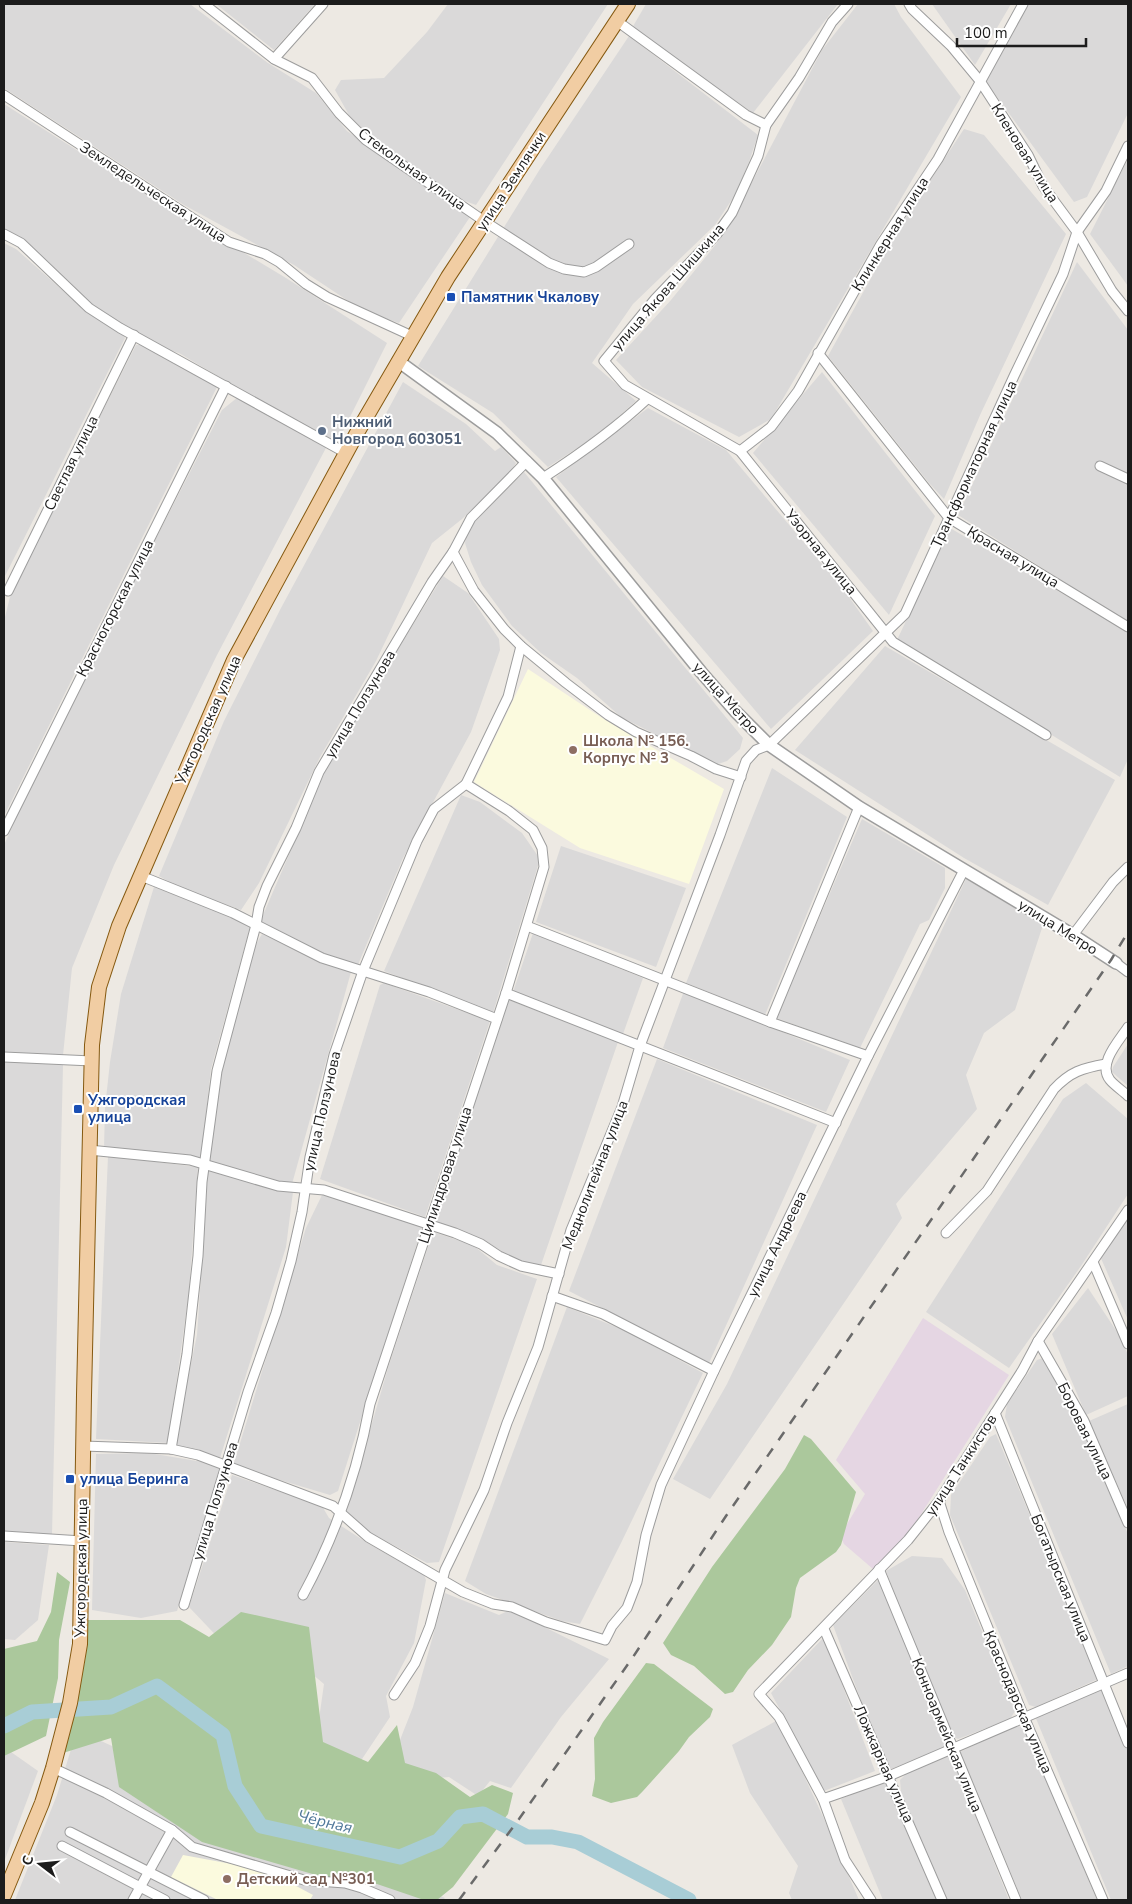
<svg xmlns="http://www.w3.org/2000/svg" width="1132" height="1904" viewBox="0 0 1132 1904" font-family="'Nunito Sans',sans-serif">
  <rect width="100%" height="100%" fill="#ede9e3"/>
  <g fill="#dad9d9">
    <polygon points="4,4 190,4 268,63 316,93 347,131 470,217 399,323 362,310 294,265 184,205 4,88"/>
    <polygon points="216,4 315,4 274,50"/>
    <polygon points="448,4 608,4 476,205 457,198 369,135 349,115 335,90 341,80 384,78 427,32"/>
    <polygon points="646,4 838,4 753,113 632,28"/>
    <polygon points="858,4 894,4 901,17 961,97 771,419 739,437 642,387 616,360 671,300 725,233 822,50"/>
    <polygon points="932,4 1011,4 975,65"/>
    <polygon points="1028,4 1128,4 1128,113 1087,197 1074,202 986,82"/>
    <polygon points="629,36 758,135 749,162 735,195 715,225 633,304 592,363 636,401 599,434 548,467 493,413 418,366 540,169"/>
    <polygon points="4,104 154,199 286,278 387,343 337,443 325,440 179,353 159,347 89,305 4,231"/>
    <polygon points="964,129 984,135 1066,234 981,413 944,499 929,483 828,356 897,231"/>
    <polygon points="1128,159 1128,286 1090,234"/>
    <polygon points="4,243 16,249 78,304 122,334 125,338 4,578"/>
    <polygon points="1077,262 1128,330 1128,622 958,515"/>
    <polygon points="136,345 141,345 217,387 4,816 4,621 11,593"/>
    <polygon points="822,372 935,516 889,615 753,453"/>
    <polygon points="403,382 466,424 495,451 501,447 516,463 507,477 462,519 432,543 376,661 320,757 259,883 241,910 180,888 159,876 224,721 281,608"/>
    <polygon points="238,397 327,446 217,655 114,865 72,968 63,1055 4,1052 4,845 43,758 222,410"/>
    <polygon points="648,408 726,450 844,590 873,631 771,729 556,477"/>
    <polygon points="524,472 743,738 740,749 727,761 718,764 702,758 621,717 577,678 541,653 512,626 482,585 471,562 465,543 467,531 477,519"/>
    <polygon points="950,528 1128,632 1128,759 1120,777 897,640"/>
    <polygon points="443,576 468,593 499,639 500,650 471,732 403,858 357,967 310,949 260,922 310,806 323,771"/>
    <polygon points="885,646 1115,780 1048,905 964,858 795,750"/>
    <polygon points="772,768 847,817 765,1015 686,983"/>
    <polygon points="461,795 480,802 522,833 540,859 493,1013 384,971"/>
    <polygon points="862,819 945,868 945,888 929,920 920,924 860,1048 776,1018"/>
    <polygon points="561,846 686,888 656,967 536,922"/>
    <polygon points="966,879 1043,925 1015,1010 984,1033 966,1075 977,1109 896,1204 902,1218 710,1499 673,1479 727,1384"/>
    <polygon points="154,887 245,922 250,927 211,1069 201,1159 104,1149 105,1108 110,1062 121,994"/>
    <polygon points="533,933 643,978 623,1034 513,992"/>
    <polygon points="262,934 351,972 292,1184 257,1177 209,1161 218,1074 255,946"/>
    <polygon points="384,983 490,1021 425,1217 320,1179 380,985"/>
    <polygon points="684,991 850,1060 826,1112 663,1048"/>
    <polygon points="509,1000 618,1042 541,1265 516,1260 484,1240 435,1222"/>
    <polygon points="1128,1044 1128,1086 1112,1072 1113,1067"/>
    <polygon points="657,1059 817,1125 709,1363 569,1291"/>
    <polygon points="4,1061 63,1065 52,1535 4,1531"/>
    <polygon points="1086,1083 1128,1119 1128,1194 1081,1266 1009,1368 926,1312 1063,1099"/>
    <polygon points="108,1156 198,1167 189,1292 168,1443 96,1439"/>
    <polygon points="208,1169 264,1187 293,1192 286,1247 220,1458 174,1445 197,1335"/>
    <polygon points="322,1195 423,1225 338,1491 330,1495 233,1466 306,1228"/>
    <polygon points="1128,1214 1128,1320 1100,1256"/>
    <polygon points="433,1232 473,1245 497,1265 537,1279 439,1562 427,1563 369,1532 346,1513 388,1368"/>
    <polygon points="1088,1288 1121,1338 1128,1355 1128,1396 1086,1415 1052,1334"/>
    <polygon points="567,1307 626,1331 703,1373 621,1543 580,1624 562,1621 486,1594 465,1581"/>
    <polygon points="1043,1358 1081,1424 1128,1534 1128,1666 1111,1674 1005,1417 1007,1404 1037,1360"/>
    <polygon points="1128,1404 1128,1509 1089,1421"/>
    <polygon points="996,1434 1098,1679 1036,1707 1029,1705 950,1515 951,1495 990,1437"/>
    <polygon points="149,1453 215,1464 221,1468 177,1611 141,1618 92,1610 96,1454"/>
    <polygon points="232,1475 322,1506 329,1518 369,1544 424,1575 426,1580 414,1643 386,1696 390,1717 360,1762 315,1747 324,1684 287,1653 227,1647 189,1607"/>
    <polygon points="4,1542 49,1545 38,1620 15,1640 4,1639"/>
    <polygon points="912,1556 942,1558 965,1590 1015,1711 1010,1719 958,1739 951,1736 923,1670 886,1571"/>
    <polygon points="879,1579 947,1747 891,1769 873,1733 833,1625"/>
    <polygon points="445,1593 499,1615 510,1610 609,1659 561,1717 511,1788 490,1781 478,1796 449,1777 413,1780 398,1775 400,1740 413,1707"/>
    <polygon points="824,1637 875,1771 824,1791 771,1693"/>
    <polygon points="1103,1687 1128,1751 1128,1900 1111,1900 1035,1716"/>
    <polygon points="776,1721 781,1726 825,1821 859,1900 792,1900 789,1893 798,1866 750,1793 732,1745"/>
    <polygon points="1016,1725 1024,1728 1097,1900 1022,1900 960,1752"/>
    <polygon points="77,1730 445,1898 443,1900 15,1900 57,1795"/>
    <polygon points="11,1752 38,1771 4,1862 4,1753"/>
    <polygon points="950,1752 1009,1900 946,1900 901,1792 900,1780 909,1771"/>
    <polygon points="879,1782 887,1782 938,1900 883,1900 841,1799"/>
  </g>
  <polygon fill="#e5d6e3" points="923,1318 1009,1375 906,1538 873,1569 844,1544 840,1536 865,1494 836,1460"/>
  <g fill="#fbfade">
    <polygon points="528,669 602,718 724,789 689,884 580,848 474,782"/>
    <polygon points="183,1855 248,1867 285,1880 313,1895 310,1900 218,1900 171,1877"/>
  </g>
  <g fill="#abc89c">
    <polygon points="804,1435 811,1439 856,1492 841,1545 836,1552 800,1578 796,1588 791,1617 772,1645 748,1670 733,1692 725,1694 694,1666 671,1655 663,1643 712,1567 785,1469"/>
    <polygon points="57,1572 70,1582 59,1640 58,1678 46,1736 4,1756 4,1649 37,1641 51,1612"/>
    <polygon points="241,1612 309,1627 323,1742 368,1762 397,1725 405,1763 436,1773 470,1797 492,1785 513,1793 508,1814 453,1887 437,1900 424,1900 377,1884 316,1875 202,1842 119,1787 111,1738 63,1753 85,1661 88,1620 180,1620 209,1637"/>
    <polygon points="646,1663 654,1664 713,1709 710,1717 689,1737 679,1751 643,1791 637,1797 611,1803 592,1796 595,1779 594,1738 603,1722"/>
  </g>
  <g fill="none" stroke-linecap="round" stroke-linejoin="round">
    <polyline stroke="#a8cdd6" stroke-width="15" points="4,1726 32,1712 111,1707 157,1686 223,1735 235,1786 261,1826 400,1857 438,1841 460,1817 483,1814 527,1837 552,1837 578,1842 689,1900"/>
    <defs>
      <g id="minor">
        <polyline points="204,4 274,59 312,78 339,113 366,140 484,221 549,263 564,269 584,272 596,267 629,244"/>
        <polyline points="848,4 832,22 799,78 766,125 758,156 732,213 717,234 655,299 604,361 625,385 740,451 893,642 1046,735"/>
        <polyline points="909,4 912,9 951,46 980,81 1028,155 1043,186 1077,232 1112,291 1128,311"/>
        <polyline points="617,21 746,115 766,125"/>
        <polyline points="274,59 323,4"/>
        <polyline points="4,95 229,242 265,254 279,262 306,284 327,297 412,336"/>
        <polyline points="4,234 21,243 89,308 120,328 346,453"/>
        <polyline points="818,353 949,518 1128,627"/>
        <polyline points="740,451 771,427 798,391 881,244 938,159 1023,4"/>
        <polyline points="1100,466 1128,479"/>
        <path d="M543,478c37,-24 72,-49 104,-79"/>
        <polyline points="453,552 474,591 504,629 521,646 566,683 608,715 636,732 691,756 716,769 741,777"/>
        <polyline points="8,591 134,335"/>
        <polyline points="4,831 226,386"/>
        <polyline points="141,876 233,913 322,958 429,992 497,1019"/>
        <polyline points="527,926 770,1022 868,1056"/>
        <polyline points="1073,935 1113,882 1128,867"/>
        <polyline points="1116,963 1128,972"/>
        <polyline points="506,993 836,1123"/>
        <polyline points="770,1022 859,807"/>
        <path d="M1128,1027c-9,14 -31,37 -18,53 5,6 13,11 18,16"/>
        <polyline points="4,1057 92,1061"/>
        <polyline points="89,1150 190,1160 278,1186 324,1190 455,1233 481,1244 499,1256 521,1266 559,1274"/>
        <polyline points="1128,1210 1038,1341 1022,1371 939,1501 908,1540 759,1694 779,1717 823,1799 889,1776 1128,1673"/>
        <path d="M946,1233l41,-42 67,-102c16,-17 28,-21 52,-25"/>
        <polyline points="1093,1262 1128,1344"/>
        <polyline points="552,1296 603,1314 714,1371"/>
        <polyline points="1038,1341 1084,1421 1128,1523"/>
        <polyline points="995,1413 1128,1743"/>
        <polyline points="83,1446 171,1449 198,1455 333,1506 368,1537 463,1592 493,1604 512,1607 546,1622 605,1640 612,1626 627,1608 637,1582 646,1535 661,1485 714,1371 868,1056 964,870"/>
        <polyline points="171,1449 187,1354 198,1256 202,1182 217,1071 256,925 259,907 267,886 296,828 319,772 432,582 453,552 471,518 527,461"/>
        <polyline points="939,1501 949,1532 1024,1717 1103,1900"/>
        <polyline points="4,1536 82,1541"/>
        <polyline points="879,1569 1016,1900"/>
        <path d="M303,1595c32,-59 55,-125 67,-191l136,-411 38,-126 -2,-19 -9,-18 -24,-19 -43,-27"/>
        <polyline points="184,1605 248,1392 276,1313 291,1261 302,1212 310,1157 334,1055 363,971 417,841 434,809 466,784 508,697 521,646"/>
        <polyline points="824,1629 942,1900"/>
        <polyline points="394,1695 415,1663 430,1626 445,1570 484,1490 507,1423 538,1347 571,1230 622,1107 640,1046 720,835 746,761 756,750 769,745 905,614 1014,376 1063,274 1077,232 1106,191 1128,146"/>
        <polyline points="53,1768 106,1793 172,1830 192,1847 304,1880 345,1883 362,1888 390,1900"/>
        <polyline points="823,1799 845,1860 871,1900"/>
        <polyline points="70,1832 204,1900"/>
        <polyline points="62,1846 165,1900"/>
        <polyline points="133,1900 172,1830"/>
      </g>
      <polyline id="tertiary" points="398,361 497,433 543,478 701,672 735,711 769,745 859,807 1073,935 1116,963"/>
      <polyline id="primary" points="4,1895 42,1803 53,1768 70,1703 80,1644 84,1395 92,1045 99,987 119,926 234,660 358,431 448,277 628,4"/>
    </defs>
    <use href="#minor" stroke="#9d9d9d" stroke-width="11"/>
    <use href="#tertiary" stroke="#9d9d9d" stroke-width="14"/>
    <use href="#primary" stroke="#855910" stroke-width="16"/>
    <use href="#minor" stroke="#fff" stroke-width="9"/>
    <use href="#tertiary" stroke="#fff" stroke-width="11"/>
    <use href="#primary" stroke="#f1cda3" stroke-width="14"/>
    <polyline stroke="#6a6a6a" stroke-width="2.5" stroke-dasharray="10 10" stroke-linecap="butt" points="459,1900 519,1819 633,1657 726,1516 1111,960 1128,932"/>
  </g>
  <g fill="#1a4fb4" stroke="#fff" stroke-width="2">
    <rect x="446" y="292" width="10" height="10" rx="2.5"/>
    <rect x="73" y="1104" width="10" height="10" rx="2.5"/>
    <rect x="65" y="1474" width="10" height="10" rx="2.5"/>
  </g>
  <circle fill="#5c6f8a" stroke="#fff" stroke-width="2" cx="322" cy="431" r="5"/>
  <g fill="#8d6e63" stroke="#fff" stroke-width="2">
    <circle cx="573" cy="750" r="5"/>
    <circle cx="227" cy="1879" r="5"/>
  </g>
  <g text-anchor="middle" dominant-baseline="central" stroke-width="4" stroke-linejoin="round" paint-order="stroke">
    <g font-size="15" fill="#1c1c1c" stroke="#fff">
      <text transform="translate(1025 153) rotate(58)">Кленовая улица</text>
      <text transform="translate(412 169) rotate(36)">Стекольная улица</text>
      <text transform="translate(511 181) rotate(-57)">улица Землячки</text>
      <text transform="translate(153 192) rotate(33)">Земледельческая улица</text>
      <text transform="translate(890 234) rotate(-58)">Клинкерная улица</text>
      <text transform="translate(668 287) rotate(-49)">улица Якова Шишкина</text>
      <text transform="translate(71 463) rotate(-64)">Светлая улица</text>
      <text transform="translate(974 464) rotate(-65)">Трансформаторная улица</text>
      <text transform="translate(821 552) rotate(51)">Узорная улица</text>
      <text transform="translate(1013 557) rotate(31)">Красная улица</text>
      <text transform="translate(115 608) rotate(-63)">Красногорская улица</text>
      <text transform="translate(726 698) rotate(48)">улица Метро</text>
      <text transform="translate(360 704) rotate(-59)">улица Ползунова</text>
      <text transform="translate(208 720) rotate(-66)">Ужгородская улица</text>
      <text transform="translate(1058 927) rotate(32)">улица Метро</text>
      <text transform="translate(322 1111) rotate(-77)">улица Ползунова</text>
      <text transform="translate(445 1175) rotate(-72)">Цилиндровая улица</text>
      <text transform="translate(595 1175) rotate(-69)">Меднолитейная улица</text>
      <text transform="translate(777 1244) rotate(-64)">улица Андреева</text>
      <text transform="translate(1085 1431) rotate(64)">Боровая улица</text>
      <text transform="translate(961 1465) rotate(-57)">улица Танкистов</text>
      <text transform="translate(215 1501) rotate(-73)">улица Ползунова</text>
      <text transform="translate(81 1568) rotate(-89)">Ужгородская улица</text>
      <text transform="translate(1061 1578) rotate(68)">Богатырская улица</text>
      <text transform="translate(1018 1702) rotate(67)">Краснодарская улица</text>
      <text transform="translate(947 1735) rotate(68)">Конноармейская улица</text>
      <text transform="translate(884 1764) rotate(66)">Ложкарная улица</text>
    </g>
    <g font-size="15" font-weight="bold" fill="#164399" stroke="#fff" text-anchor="start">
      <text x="461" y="297">Памятник Чкалову</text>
      <text x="88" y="1100">Ужгородская<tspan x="88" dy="17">улица</tspan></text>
      <text x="80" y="1479">улица Беринга</text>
    </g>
    <g font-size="15" font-weight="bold" fill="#4e5e75" stroke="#fff" text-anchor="start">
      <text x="332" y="422">Нижний<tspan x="332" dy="17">Новгород 603051</tspan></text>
    </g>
    <g font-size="15" font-weight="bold" fill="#785e54" stroke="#fff" text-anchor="start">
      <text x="583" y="741">Школа № 156.<tspan x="583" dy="17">Корпус № 3</tspan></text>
      <text x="237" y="1879">Детский сад №301</text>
    </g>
    <g font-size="16" font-style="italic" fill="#50789a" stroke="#fff">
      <text transform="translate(325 1822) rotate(13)">Чёрная</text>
    </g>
  </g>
  <rect width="1132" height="1904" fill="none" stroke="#1c1c1c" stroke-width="10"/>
  <g transform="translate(40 1864) rotate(286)" stroke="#ffffff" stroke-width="4" paint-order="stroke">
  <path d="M0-4L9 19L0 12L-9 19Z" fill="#1c1c1c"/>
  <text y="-8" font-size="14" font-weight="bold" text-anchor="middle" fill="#1c1c1c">С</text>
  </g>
  <path d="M957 38v8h129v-8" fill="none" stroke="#1c1c1c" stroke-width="2.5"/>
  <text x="964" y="38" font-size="15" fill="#1c1c1c" stroke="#ffffff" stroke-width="4" paint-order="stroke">100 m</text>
</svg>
